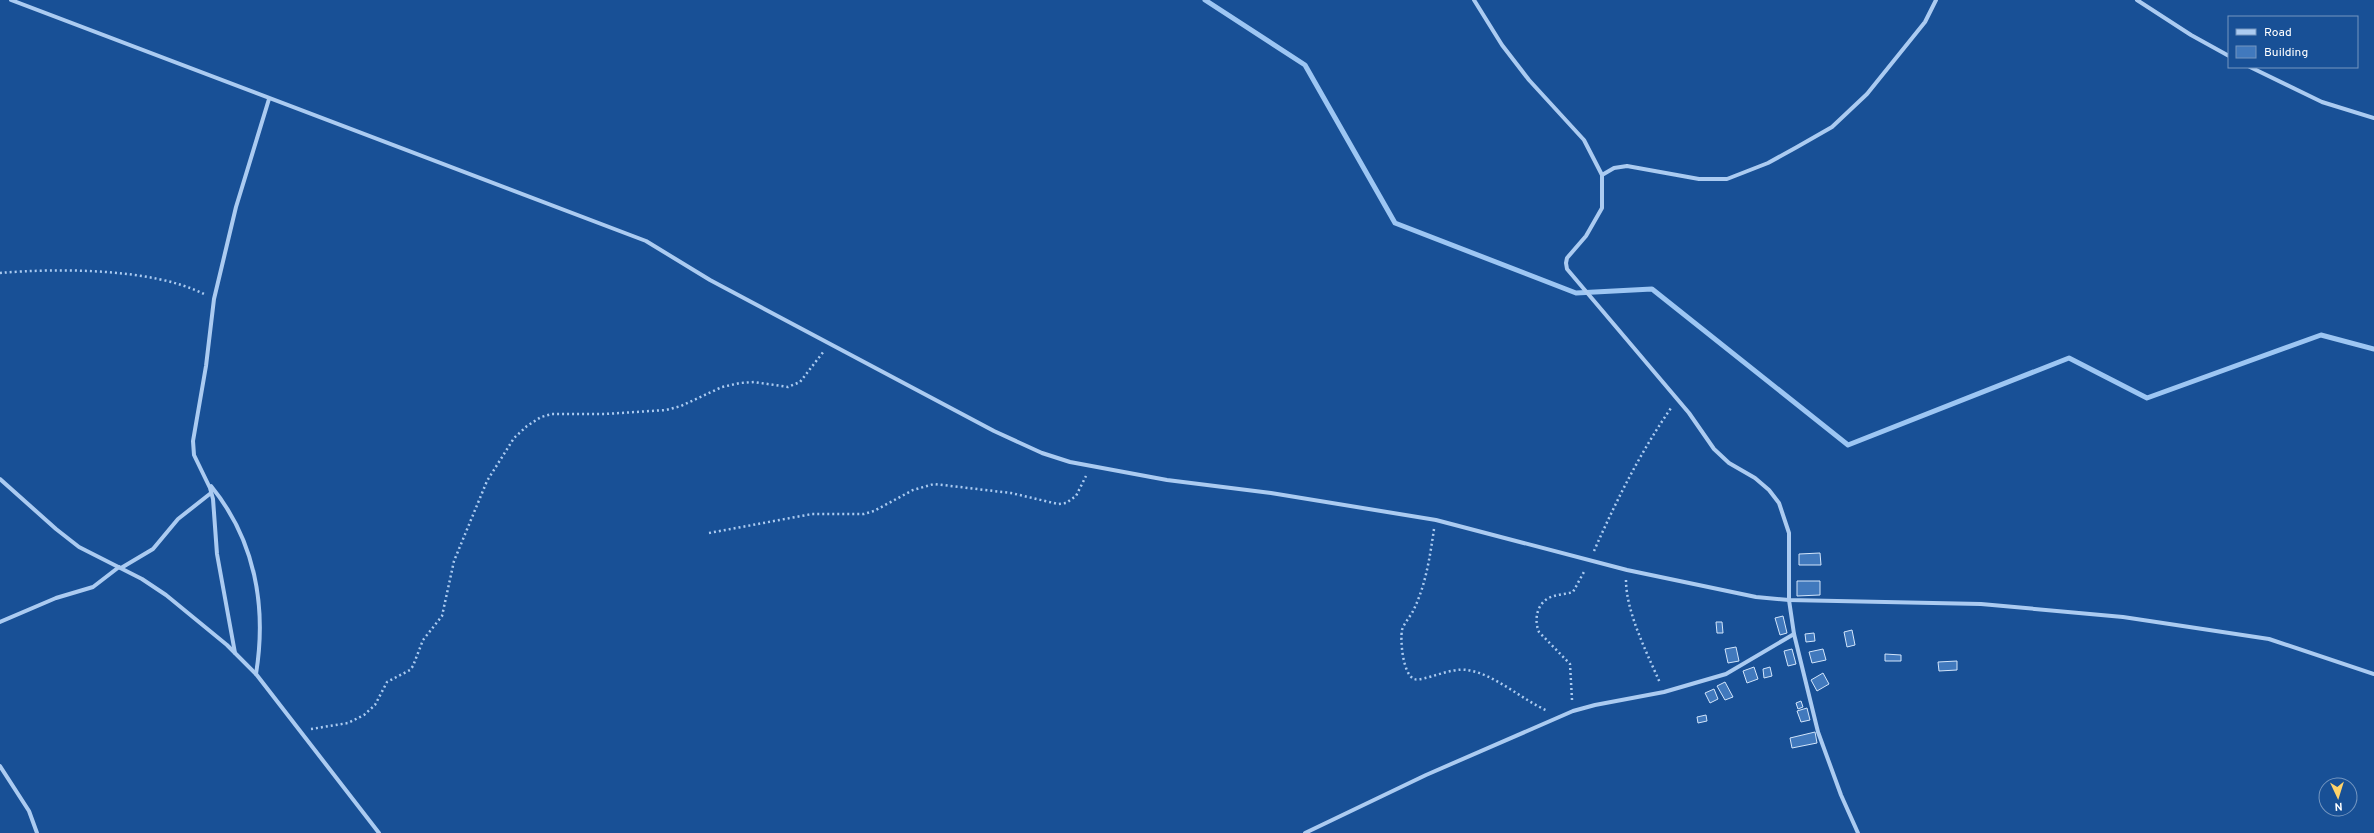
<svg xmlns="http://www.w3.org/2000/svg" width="2374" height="833" viewBox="0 0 2374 833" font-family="Overpass,sans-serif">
  <rect width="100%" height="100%" fill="#185096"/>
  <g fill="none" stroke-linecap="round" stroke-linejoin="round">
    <polyline stroke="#9dc6f3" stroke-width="5" points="1205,0 1305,65 1395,223 1576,293 1652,289 1848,445 2069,358 2147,398 2321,335 2374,349"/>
  </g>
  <g fill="#4179bd" stroke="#d2e5fb">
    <polygon points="1820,553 1821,565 1799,565 1799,554"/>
    <polygon points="1797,581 1820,581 1820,595 1797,596"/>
    <polygon points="1783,616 1787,633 1780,635 1775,618"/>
    <polygon points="1716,622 1722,622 1723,633 1717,633"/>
    <polygon points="1852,630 1855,645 1847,647 1844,632"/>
    <polygon points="1814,633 1815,641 1806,642 1805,634"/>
    <polygon points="1736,647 1739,661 1728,663 1725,649"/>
    <polygon points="1792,649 1796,664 1788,666 1784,651"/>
    <polygon points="1823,649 1826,660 1812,663 1809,652"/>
    <polygon points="1885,654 1901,655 1901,661 1885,661"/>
    <polygon points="1957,661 1957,670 1939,671 1938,662"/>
    <polygon points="1754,667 1758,679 1747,683 1743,671"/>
    <polygon points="1770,667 1772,676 1764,678 1763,669"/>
    <polygon points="1823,673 1829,684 1817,691 1811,680"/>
    <polygon points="1725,682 1733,697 1725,700 1717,686"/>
    <polygon points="1714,689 1718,699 1710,703 1705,693"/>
    <polygon points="1801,701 1803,707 1798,709 1796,703"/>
    <polygon points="1807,708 1810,720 1801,722 1797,711"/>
    <polygon points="1706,715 1707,721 1698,723 1697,717"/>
    <polygon points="1815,732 1817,743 1792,748 1790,738"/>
  </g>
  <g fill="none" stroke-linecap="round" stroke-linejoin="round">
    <g stroke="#abcbf1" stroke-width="2.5" stroke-dasharray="2 3" stroke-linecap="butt">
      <path d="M0,273c59,-5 152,-5 204,21"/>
      <path d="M1434,529c-4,27 -8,55 -20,80 -3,7 -10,14 -12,21 -2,11 1,44 12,49 9,3 37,-12 53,-9 28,4 55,30 81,41"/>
      <polyline points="709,533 812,514 864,514 874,511 913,490 934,484 1011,493 1058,504 1066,503 1076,496 1086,476"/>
      <path d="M1594,551c22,-50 46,-98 77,-143"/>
      <path d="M1626,580c0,32 21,73 34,103"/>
      <path d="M1572,700l-2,-36 -31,-32c-6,-14 -1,-32 15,-36 6,-2 13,-2 19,-4l12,-22"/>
      <polyline points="311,729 348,723 364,715 375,705 387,682 410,670 413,666 423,640 442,616 454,561 487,481 514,438 527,426 541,417 552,414 605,414 666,410 681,406 722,387 740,383 754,382 788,387 800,382 824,351"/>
    </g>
    <g stroke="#abcbf1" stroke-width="4">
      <polyline points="11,0 646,241 710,280 994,431 1042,453 1070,462 1167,480 1271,493 1436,520 1627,570 1756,597 1789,600 1981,604 2123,617 2269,639 2374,674"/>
      <polyline points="1474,0 1502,45 1529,80 1584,140 1602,175 1602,208 1586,236 1567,258 1566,263 1567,269 1689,413 1714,449 1729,463 1755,478 1769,490 1779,503 1789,533 1789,600 1794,634 1818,732 1841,795 1858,833"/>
      <polyline points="2137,0 2191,35 2229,56"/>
      <polyline points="2250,67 2322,102 2374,118"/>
      <polyline points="1602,175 1614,168 1627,166 1699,179 1727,179 1768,163 1797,147 1832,127 1867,94 1925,22 1936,0"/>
      <polyline points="0,479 56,529 79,547 142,579 166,595 227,645 256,674 379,833"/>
      <path d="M211,486c44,54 56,120 45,188"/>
      <polyline points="121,568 153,549 178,519 211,493"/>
      <polyline points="0,622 56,598 93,587 119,567"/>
      <polyline points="235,653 217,554 213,499 210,488 194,455 193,441 206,366 214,299 236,207 269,99"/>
      <polyline points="0,766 29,811 37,833"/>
      <polyline points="1305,833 1426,775 1573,711 1595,705 1664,692 1726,674 1794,634"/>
    </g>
  </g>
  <rect x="2228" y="16" width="130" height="52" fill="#185096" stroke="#7496c0"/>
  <rect x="2236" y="29" width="20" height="6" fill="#abcbf1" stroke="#7496c0"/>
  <text x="2264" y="36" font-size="12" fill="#ffffff">Road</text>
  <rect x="2236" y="46" width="20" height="12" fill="#4179bd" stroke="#7496c0"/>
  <text x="2264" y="56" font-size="12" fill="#ffffff">Building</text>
  <g transform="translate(2338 797) rotate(176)"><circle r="19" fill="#185096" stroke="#7496c0"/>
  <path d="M0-3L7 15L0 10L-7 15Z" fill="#ffd36a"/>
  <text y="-6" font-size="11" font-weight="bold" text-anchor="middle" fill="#ffffff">N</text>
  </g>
</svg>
